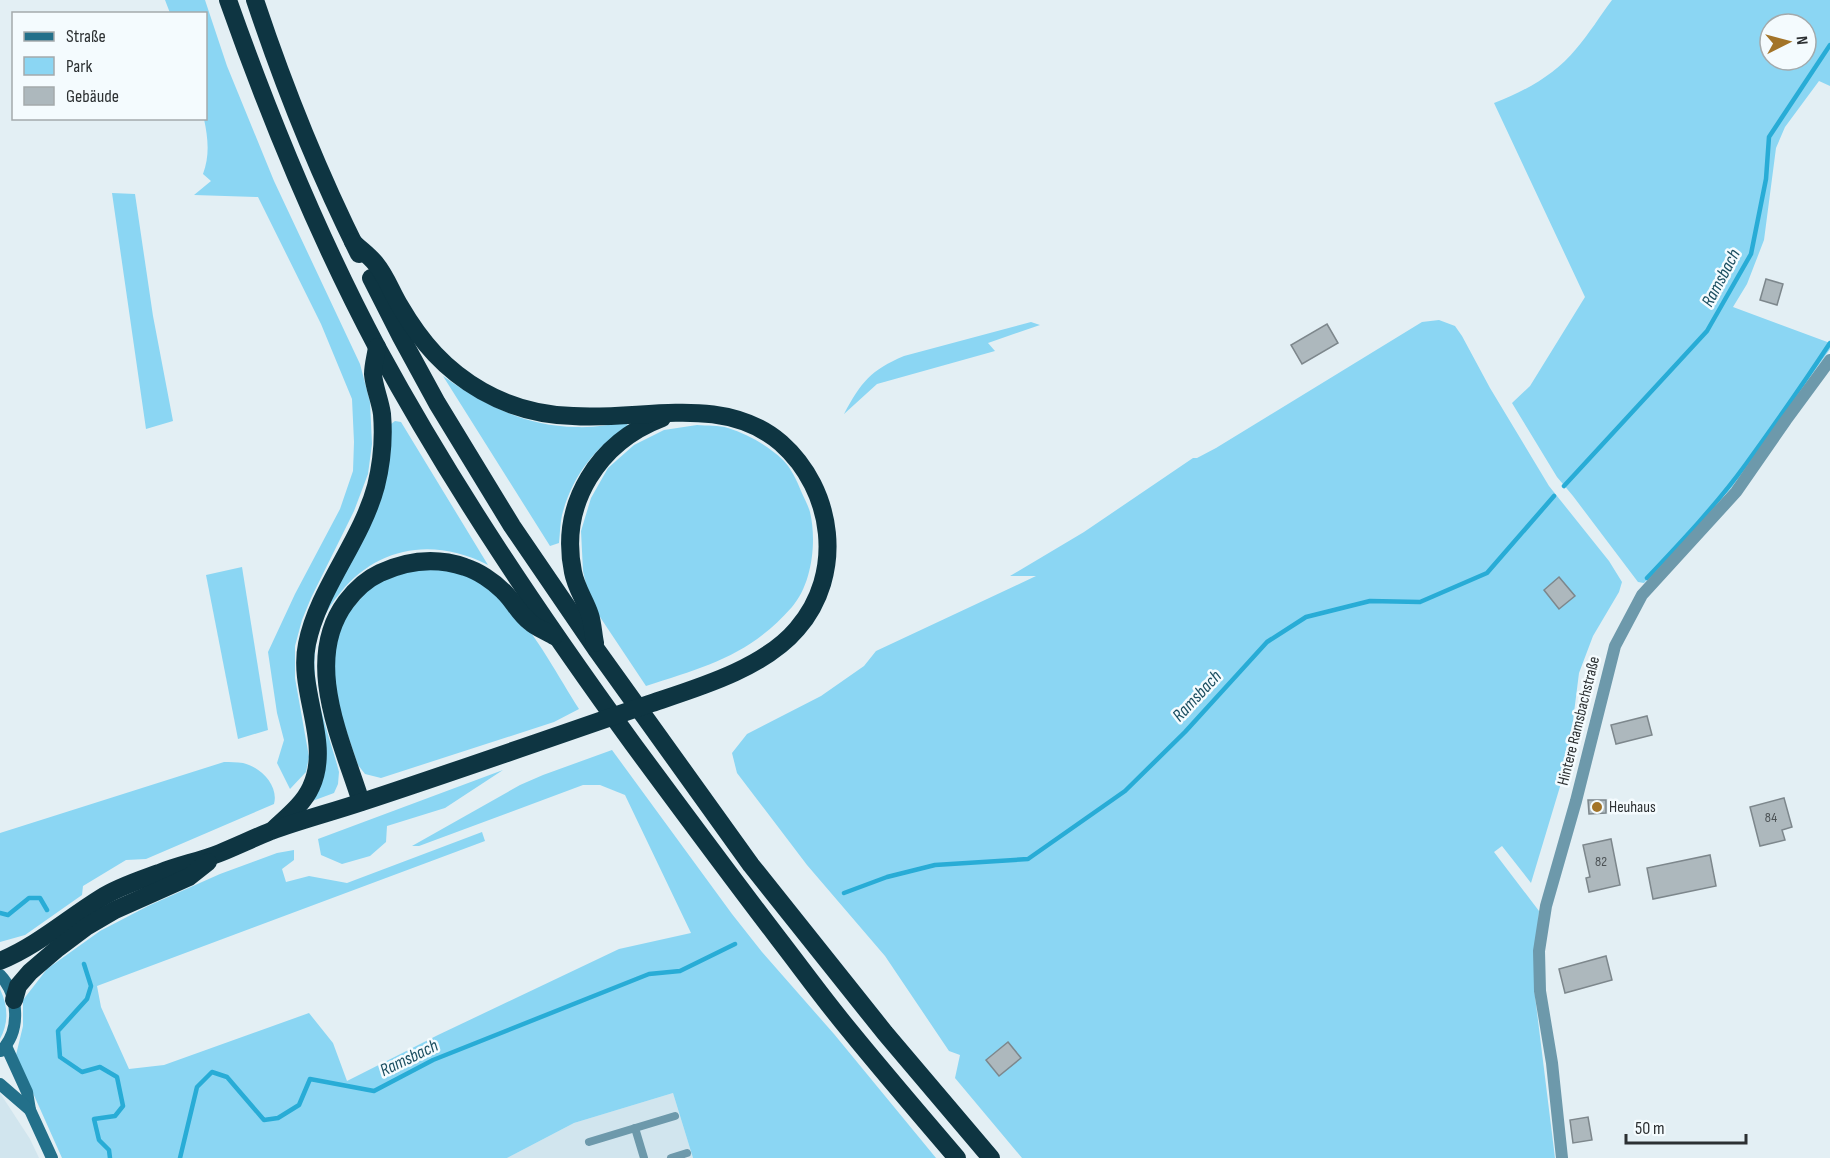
<svg xmlns="http://www.w3.org/2000/svg" width="1830" height="1158" viewBox="0 0 1830 1158" font-family="'Sofia Sans Condensed',sans-serif">
  <rect width="100%" height="100%" fill="#e3eff4"/>
  <g fill="#d1e5ee">
    <polygon points="0,1093 30,1139 39,1158 0,1158"/>
    <polygon points="673,1093 693,1158 507,1158 574,1123"/>
  </g>
  <g fill="#8bd6f3" fill-rule="evenodd">
    <path d="M165,0h40l22,66 47,115 86,183 10,38 2,42 -4,30 -14,37 -43,87 -9,22 -7,26v32l14,79 -3,15 -16,17 -13,-26 7,-23 -7,-27 -9,-61 27,-58 45,-85 13,-38 1,-29 -2,-43 -31,-75 -63,-127 -64,-2 17,-14 -8,-7c7,-19 5,-36 1,-55l2,-1v-104l-36,-1z"/>
    <path d="M1612,0h218v86l-11,-5 -34,46 -9,21 -12,92 -17,44 -14,23 97,36v6l-98,138 -88,96 -6,-1 -65,-86 -16,-19 -45,-74 18,-17 55,-89 -91,-194c31,-12 61,-28 82,-54 13,-15 24,-33 36,-49zM1770,24h36v36h-36z"/>
    <polygon points="112,193 135,194 153,316 173,421 146,429"/>
    <polygon points="1439,320 1455,326 1462,336 1490,388 1549,486 1609,561 1622,582 1619,592 1593,636 1579,673 1568,760 1531,883 1502,846 1494,852 1539,911 1534,988 1555,1158 1022,1158 955,1078 960,1055 949,1051 885,956 807,865 737,773 732,753 747,734 821,696 864,666 876,651 1036,576 1010,576 1084,532 1193,458 1197,458 1216,448 1422,322"/>
    <path d="M1031,322l9,3 -52,18 7,8 -118,33 -33,30c17,-32 27,-44 60,-58z"/>
    <path d="M443,376c41,29 82,50 133,51 17,1 34,-3 51,-4l1,4c-33,19 -56,50 -66,88 -2,9 -2,19 -3,28l-9,3z"/>
    <path d="M395,421l6,1 87,143c-53,-27 -109,-20 -148,28 -14,16 -23,36 -25,58 -4,41 14,82 24,121l-1,12 -4,9 -27,10c11,-17 19,-35 18,-55 0,-9 -4,-19 -6,-27 -5,-23 -11,-49 -7,-72 8,-48 40,-85 59,-127 15,-31 19,-64 20,-98z"/>
    <path d="M697,425c10,1 22,0 31,3 20,6 40,18 55,32 8,8 14,21 18,31 3,7 7,14 9,21 7,30 2,72 -18,95 -43,49 -87,60 -146,79l-56,-84 -7,-31 -2,-40 10,-33 17,-30 26,-23 30,-15z"/>
    <polygon points="242,567 268,730 238,739 206,575"/>
    <path d="M421,567c18,2 37,4 54,12 46,24 77,88 104,130l-25,13 -173,56 -16,-4 -7,-9 -14,-41 -8,-29 -3,-23 3,-30 7,-23 30,-35z"/>
    <polygon points="612,750 732,914 762,952 834,1034 936,1158 693,1158 673,1093 574,1123 507,1158 62,1158 16,1055 23,1026 23,1000 47,969 100,931 148,906 220,874 277,853 294,850 294,860 282,869 286,882 309,876 347,883 482,832 485,841 97,986 101,1007 129,1069 164,1065 309,1013 333,1043 347,1081 438,1035 619,949 691,933 625,795 600,785 583,785 419,846 412,846 520,785 543,775"/>
    <path d="M224,762c6,0 13,0 19,1 18,4 36,23 31,41l-128,55 -20,1 -43,26 -1,9 -57,40 -25,7v-109z"/>
    <polygon points="503,770 445,808 387,826 386,842 370,856 342,864 321,855 318,839"/>
    <path d="M0,989c8,17 9,33 0,50z"/>
  </g>
  <g fill="none" stroke-linecap="round" stroke-linejoin="round">
    <g stroke="#28acd6" stroke-width="4.5">
      <polyline points="1564,486 1707,331 1751,254 1766,179 1769,137 1830,45"/>
      <path d="M1647,578c35,-37 70,-74 99,-114 29,-40 57,-80 84,-121"/>
      <polyline points="844,893 887,877 935,865 1028,859 1125,791 1185,732 1267,642 1306,617 1370,601 1420,602 1487,573 1554,496"/>
      <polyline points="0,913 8,915 29,898 40,898 47,910"/>
      <polyline points="84,964 91,986 87,999 58,1031 60,1057 82,1072 100,1067 117,1077 123,1106 115,1116 94,1119 99,1140 109,1150 110,1158"/>
      <polyline points="180,1158 197,1087 212,1072 227,1077 264,1120 278,1118 299,1105 310,1079 374,1091 433,1060 649,974 680,971 735,944"/>
    </g>
  </g>
  <g fill="#adb8bd" stroke="#7d878c" stroke-width="1.5">
    <polygon points="1766,279 1783,284 1777,305 1760,300"/>
    <polygon points="1327,324 1338,343 1302,364 1291,345"/>
    <polygon points="1559,577 1575,596 1559,609 1544,590"/>
    <polygon points="1647,716 1652,735 1616,744 1611,725"/>
    <polygon points="1784,798 1792,827 1782,830 1785,840 1760,846 1750,807"/>
    <polygon points="1588,800 1606,800 1606,813 1589,814"/>
    <polygon points="1611,839 1620,885 1589,892 1586,878 1590,877 1583,845"/>
    <polygon points="1710,855 1716,886 1653,899 1647,868"/>
    <polygon points="1606,956 1612,980 1565,993 1559,969"/>
    <polygon points="1008,1042 1021,1058 999,1076 986,1060"/>
    <polygon points="1588,1117 1592,1140 1573,1143 1570,1120"/>
  </g>
  <g fill="none" stroke-linecap="round" stroke-linejoin="round">
    <g stroke="#6d99ab" stroke-width="8">
      <polyline points="635,1128 644,1158"/>
      <polyline points="589,1142 675,1116"/>
      <polyline points="671,1158 687,1153"/>
    </g>
    <polyline stroke="#6d99ab" stroke-width="12" points="1562,1158 1552,1063 1540,991 1539,951 1546,906 1576,801 1615,646 1642,595 1736,492 1786,420 1830,360"/>
    <g stroke="#23708a" stroke-width="12">
      <path d="M0,975c19,20 21,56 1,76"/>
      <polyline points="6,1046 27,1092 30,1110 52,1158"/>
      <polyline points="0,1084 30,1110"/>
    </g>
    <g stroke="#0e3542" stroke-width="18">
      <path d="M228,0c42,119 91,238 150,349 75,138 163,268 255,395 48,65 96,130 145,194 24,31 47,63 72,93 35,43 71,85 107,127"/>
      <path d="M255,0c29,87 63,172 104,254"/>
      <polyline points="371,278 401,337 437,403 512,526 596,649 751,865 885,1033 991,1158"/>
      <path d="M595,643c-2,-9 -2,-19 -5,-28 -5,-15 -14,-27 -17,-43 -14,-69 26,-130 89,-154"/>
      <path d="M361,802c-19,-61 -59,-141 -15,-200 9,-12 21,-23 34,-29 28,-13 56,-16 85,-6 13,4 28,14 38,24 10,9 16,23 27,31 6,6 16,9 24,14"/>
      <path d="M275,828c13,-12 29,-25 36,-41 21,-45 -14,-96 -4,-143 11,-55 54,-102 69,-158 6,-24 8,-48 6,-72 -2,-14 -8,-27 -9,-40 0,-9 3,-19 4,-27"/>
      <path d="M0,961c37,-15 67,-42 101,-63 17,-11 39,-18 58,-25 20,-8 41,-12 61,-20 17,-7 34,-15 51,-22 30,-11 61,-19 91,-29 58,-19 116,-39 174,-59 38,-13 76,-26 113,-39 48,-16 114,-35 148,-75 48,-55 37,-139 -16,-186 -58,-50 -138,-22 -208,-27 -32,-1 -63,-9 -91,-25 -37,-21 -61,-49 -82,-85 -8,-13 -14,-30 -24,-42 -6,-8 -15,-14 -23,-22"/>
      <polyline points="14,1000 18,986 30,972 58,948 86,927 115,910 189,877 208,862"/>
    </g>
  </g>
  <circle fill="#a37428" stroke="#f4fbfe" stroke-width="2" cx="1597" cy="807" r="6"/>
  <g text-anchor="middle" dominant-baseline="central" stroke-width="5" stroke-linejoin="round" paint-order="stroke">
    <g font-size="14" fill="#4c5255">
      <text x="1771" y="817">84</text>
      <text x="1601" y="861">82</text>
    </g>
    <g font-size="16" fill="#2c3032" stroke="#f4fbfe">
      <text transform="translate(1579 721) rotate(-76)">Hintere Ramsbachstraße</text>
    </g>
    <g font-size="16" fill="#2c3032" stroke="#f4fbfe" text-anchor="start">
      <text x="1609" y="807">Heuhaus</text>
    </g>
    <g font-size="18" font-style="italic" fill="#1b4e60" stroke="#f4fbfe">
      <text transform="translate(1721 278) rotate(-62)">Ramsbach</text>
      <text transform="translate(1197 696) rotate(-47)">Ramsbach</text>
      <text transform="translate(409 1058) rotate(-26)">Ramsbach</text>
    </g>
  </g>
  <rect x="12" y="12" width="195" height="108" fill="#f4fbfe" stroke="#a4aaac" stroke-width="1.5"/>
  <rect x="24" y="32" width="30" height="9" fill="#23708a" stroke="#a4aaac" stroke-width="1.5"/>
  <text x="66" y="42" font-size="18" fill="#2c3032">Straße</text>
  <rect x="24" y="57" width="30" height="18" fill="#8bd6f3" stroke="#a4aaac" stroke-width="1.5"/>
  <text x="66" y="72" font-size="18" fill="#2c3032">Park</text>
  <rect x="24" y="87" width="30" height="18" fill="#adb8bd" stroke="#a4aaac" stroke-width="1.5"/>
  <text x="66" y="102" font-size="18" fill="#2c3032">Gebäude</text>
  <g transform="translate(1788 42) rotate(84)"><circle r="28" fill="#f4fbfe" stroke="#a4aaac" stroke-width="1.5"/>
  <path d="M0-4.5L10 22L0 15L-10 22Z" fill="#a37428"/>
  <text y="-9" font-size="16" font-weight="bold" text-anchor="middle" fill="#2c3032">N</text>
  </g>
  <path d="M1626 1134v9h120v-9" fill="none" stroke="#2c3032" stroke-width="3"/>
  <text x="1635" y="1134" font-size="18" fill="#2c3032" stroke="#f4fbfe" stroke-width="4.5" paint-order="stroke">50 m</text>
</svg>
